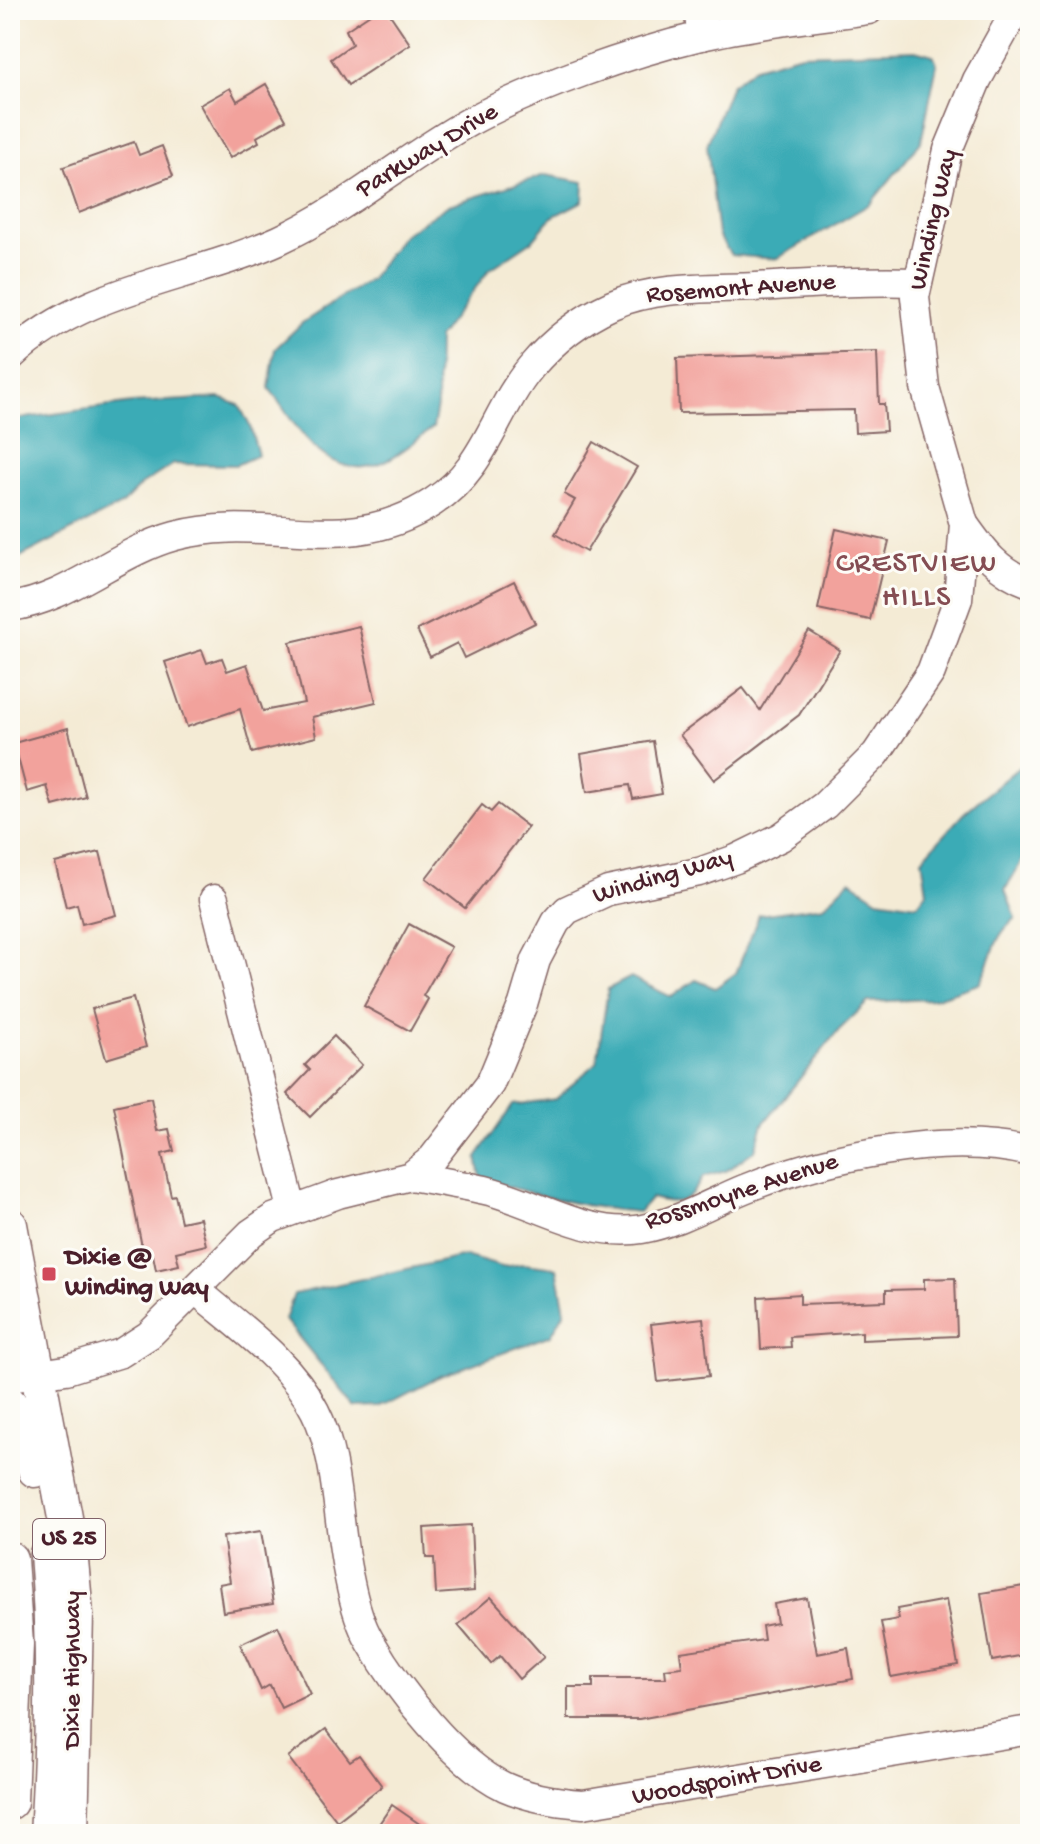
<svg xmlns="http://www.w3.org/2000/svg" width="1040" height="1844" viewBox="0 0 1040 1844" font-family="'Gochi Hand',sans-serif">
  <rect width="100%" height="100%" fill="#fdfcf7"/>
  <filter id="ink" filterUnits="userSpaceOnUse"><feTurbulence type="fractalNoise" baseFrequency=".0125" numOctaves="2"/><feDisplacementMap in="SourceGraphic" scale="16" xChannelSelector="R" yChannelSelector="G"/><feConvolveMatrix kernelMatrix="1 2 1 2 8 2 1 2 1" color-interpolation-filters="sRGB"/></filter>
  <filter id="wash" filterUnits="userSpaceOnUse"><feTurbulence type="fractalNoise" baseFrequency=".006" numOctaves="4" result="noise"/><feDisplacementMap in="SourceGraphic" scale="32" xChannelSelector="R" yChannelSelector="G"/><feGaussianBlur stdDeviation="1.8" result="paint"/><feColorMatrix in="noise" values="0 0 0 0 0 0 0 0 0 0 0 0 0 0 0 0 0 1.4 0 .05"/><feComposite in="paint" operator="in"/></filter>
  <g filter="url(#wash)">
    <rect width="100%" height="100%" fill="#f4ebd5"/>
    <g fill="#3babb6" stroke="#426570" stroke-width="2">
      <polygon points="915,50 933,55 937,64 921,142 870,204 776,259 731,255 718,235 707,145 731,85 755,67 801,54"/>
      <path d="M545,175l39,7 -1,19 -31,16 -20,24 -43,29 -51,68 -1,68 -4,22c-16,11 -34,28 -52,35 -56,21 -84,-37 -112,-75l6,-39 27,-26 68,-44 33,-44 46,-30z"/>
      <polygon points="220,398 239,405 250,426 258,455 236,465 174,464 141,485 121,505 10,562 10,420 132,403"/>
      <path d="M1030,758v89l-25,43 11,28c-26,22 -20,37 -37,66l-46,15 -65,3 -29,28 -76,94 -8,26 -29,21 -23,6c-14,26 -24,29 -52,21l-12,14c-55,-4 -106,-17 -158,-34l-4,-21 36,-52 43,-6 41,-37 11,-73 23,-12 40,20 25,-17 19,8 21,-15 23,-58 65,-9 26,-26 28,19 39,6 10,-13 -5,-33 42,-46z"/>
      <polygon points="465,1256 502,1267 523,1264 557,1268 565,1311 551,1335 438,1377 379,1407 356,1408 285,1320 294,1294"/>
    </g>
    <g id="blocks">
      <g fill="#f2a29c">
        <polygon points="376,10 387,10 410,44 348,85 331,59 352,44 346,30"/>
        <polygon points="266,84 286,120 257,137 259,142 230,158 200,105 230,88 237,101"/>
        <polygon points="134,142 139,155 162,146 173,176 79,213 63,167"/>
        <polygon points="877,352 879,404 884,404 886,431 855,433 854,410 679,413 677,358"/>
        <polygon points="594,442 637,467 586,552 555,534 575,500 564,494"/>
        <polygon points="836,529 889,541 870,620 818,609"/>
        <polygon points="514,581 535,623 464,658 457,643 430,657 417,630"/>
        <polygon points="359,626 376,702 312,717 316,737 252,753 240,709 187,727 165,662 202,650 207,663 222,658 227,671 247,664 263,711 304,703 290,642"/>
        <polygon points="809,631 840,650 799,715 714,780 680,735 743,688 760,710"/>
        <polygon points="68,728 86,797 53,806 47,786 27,792 14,743"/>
        <polygon points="653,741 662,794 633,799 630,785 587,792 581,754"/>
        <polygon points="498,804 528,827 465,908 426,878 482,805 491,812"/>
        <polygon points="100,852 116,915 82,924 77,904 66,907 55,863"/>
        <polygon points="409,924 451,947 423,996 428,999 410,1031 364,1006"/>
        <polygon points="133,998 146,1047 106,1059 92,1009"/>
        <polygon points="334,1036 362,1065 310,1117 287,1094 310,1070 305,1065"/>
        <polygon points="151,1098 157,1131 169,1129 174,1151 162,1154 171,1196 175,1195 181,1222 200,1218 206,1245 176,1252 179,1265 156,1270 153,1255 144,1257 114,1106"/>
        <polygon points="955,1278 957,1336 862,1340 862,1332 790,1337 791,1347 761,1349 758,1297 800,1294 800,1304 886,1301 886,1290 924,1289 924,1279"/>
        <polygon points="703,1318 709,1376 658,1382 651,1324"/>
        <polygon points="471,1525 474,1591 436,1594 434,1558 426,1558 424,1528"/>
        <polygon points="261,1531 273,1604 223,1612 219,1584 230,1582 223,1537"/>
        <polygon points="1030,1585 1030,1654 992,1661 981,1593"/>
        <polygon points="491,1597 544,1657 519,1679 500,1656 491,1664 458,1625"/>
        <polygon points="807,1598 817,1654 848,1648 853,1679 639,1719 568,1719 568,1687 593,1687 593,1678 666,1678 665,1669 682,1667 680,1652 764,1640 762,1626 777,1623 774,1604"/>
        <polygon points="946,1600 958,1665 891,1677 881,1622 899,1619 897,1609"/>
        <polygon points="278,1626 310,1694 281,1708 270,1685 261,1690 240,1644"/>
        <polygon points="326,1729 350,1761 359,1755 382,1786 337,1821 288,1757"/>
        <polygon points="392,1805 434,1834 372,1834"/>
      </g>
    </g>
  </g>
  <g filter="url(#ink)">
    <use href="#blocks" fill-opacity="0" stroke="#866666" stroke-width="2"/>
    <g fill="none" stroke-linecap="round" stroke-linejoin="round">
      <defs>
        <g id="minor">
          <polyline points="698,10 702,36"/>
          <path d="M10,357c74,-70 180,-77 269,-117 68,-31 125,-82 190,-118 64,-35 161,-69 232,-86 55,-13 113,-18 168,-26"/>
          <path d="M964,524c19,27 34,48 66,59"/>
          <path d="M10,607c60,-8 106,-55 165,-71 92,-25 170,24 258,-34 54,-35 60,-89 98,-135 22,-26 50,-48 81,-62 44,-19 96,-16 143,-18 54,-3 108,-7 163,-5"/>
          <polyline points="214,899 292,1209"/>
          <path d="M411,1176c26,5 53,9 78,15 50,13 99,47 153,38 37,-7 68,-26 102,-40 79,-32 201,-58 286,-37"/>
          <path d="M196,1290c42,36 94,71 119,121 24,46 22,115 34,167 4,20 10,45 21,63 28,49 85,122 135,146 25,11 51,15 78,17l447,-74"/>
          <polyline points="10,1378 66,1370 121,1353 149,1335 251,1233 273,1218 338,1194 411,1176 432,1159 490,1084 523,1004 536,960 556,922 567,910 608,891 699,872 736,859 781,837 825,805 876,754 931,672 958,599 964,524 925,387 915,297 948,150 977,80 1016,10"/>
        </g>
        <g id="major">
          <polyline points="10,1225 69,1539 76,1614 71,1834"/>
          <polyline points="10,1404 27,1433 35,1470"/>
          <path d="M47,1554c8,93 6,187 0,280"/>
          <polyline points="10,1559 16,1644 10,1802"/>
        </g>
      </defs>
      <use href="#minor" stroke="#866666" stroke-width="31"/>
      <use href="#major" stroke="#866666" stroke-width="37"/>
      <use href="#minor" stroke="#fff" stroke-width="28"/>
      <use href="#major" stroke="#fff" stroke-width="34"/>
    </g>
  </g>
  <rect fill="#d1495b" stroke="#fdfcf7" stroke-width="3" x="41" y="1266" width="16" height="16" rx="4"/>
  <g text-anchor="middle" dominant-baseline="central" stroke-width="6" stroke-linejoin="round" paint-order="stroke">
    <rect fill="#fdfcf7" stroke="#806168" stroke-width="2" x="33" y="1519" width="72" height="40" rx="6"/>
    <g font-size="24" font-weight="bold" fill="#4a1f2b">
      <text x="69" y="1539">US 25</text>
    </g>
    <g font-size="26" fill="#4a1f2b" stroke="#fdfcf7">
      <text transform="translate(428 152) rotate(-31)">Parkway Drive</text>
      <text transform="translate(935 220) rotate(-77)">Winding Way</text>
      <text transform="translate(741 290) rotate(-4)">Rosemont Avenue</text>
      <text transform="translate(663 878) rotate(-16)">Winding Way</text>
      <text transform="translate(742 1193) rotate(-18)">Rossmoyne Avenue</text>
      <text transform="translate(74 1670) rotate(-90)">Dixie Highway</text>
      <text transform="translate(727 1782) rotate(-10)">Woodspoint Drive</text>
    </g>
    <g font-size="26" font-weight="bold" fill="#4a1f2b" stroke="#fdfcf7" text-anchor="start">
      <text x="65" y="1259">Dixie @<tspan x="65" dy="30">Winding Way</tspan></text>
    </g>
    <g font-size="30" letter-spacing="2" fill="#854d53" stroke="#fdfcf7">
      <text x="917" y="565">CRESTVIEW<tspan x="917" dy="34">HILLS</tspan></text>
    </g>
  </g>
  <rect width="1040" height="1844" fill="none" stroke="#fdfcf7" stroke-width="40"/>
</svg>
